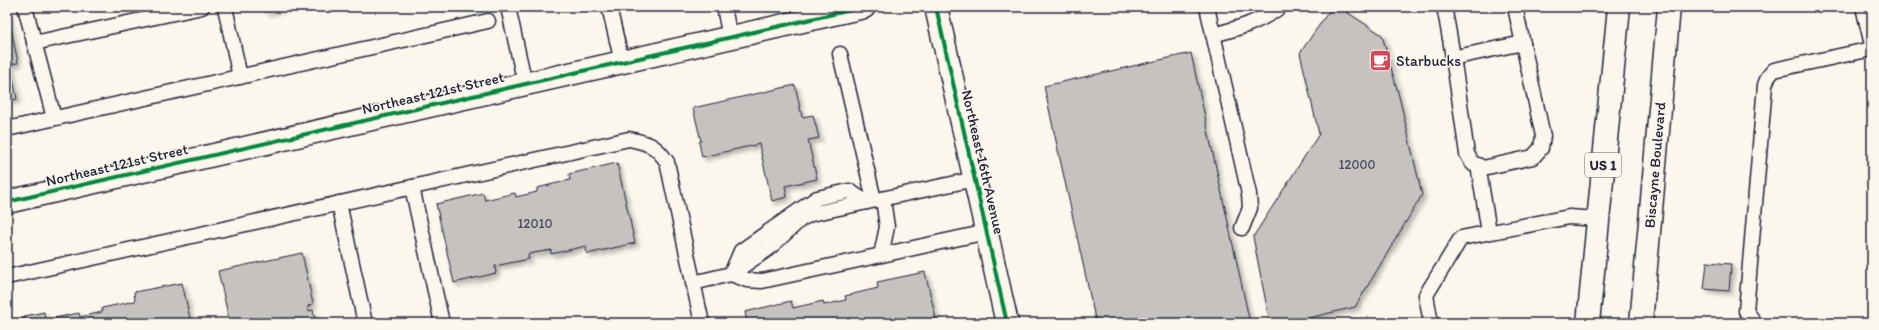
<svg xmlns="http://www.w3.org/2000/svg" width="1879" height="330" viewBox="0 0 1879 330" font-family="Itim,sans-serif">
  <defs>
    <filter id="shadow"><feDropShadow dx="3.5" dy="3.5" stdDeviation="2" flood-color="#0004"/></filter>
  </defs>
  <rect width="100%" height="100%" fill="#fbf7ec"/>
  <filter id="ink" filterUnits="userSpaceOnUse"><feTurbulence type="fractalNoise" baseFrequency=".025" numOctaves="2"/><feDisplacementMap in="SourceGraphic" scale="8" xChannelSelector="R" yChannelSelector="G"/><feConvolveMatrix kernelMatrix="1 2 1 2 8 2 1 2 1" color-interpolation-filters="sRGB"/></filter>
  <g filter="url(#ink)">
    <g fill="#c6c2c0" stroke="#22223b" filter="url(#shadow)">
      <polygon points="264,7 287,7 265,12"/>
      <polygon points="1339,7 1382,35 1400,100 1422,195 1355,307 1287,323 1270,323 1253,237 1319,134 1300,53 1329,11"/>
      <polygon points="7,9 18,63 10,64 17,99 7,101"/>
      <polygon points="1191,53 1250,323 1096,323 1044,86"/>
      <polygon points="795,85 802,117 813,115 819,138 808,140 817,179 785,186 787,197 772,201 759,144 702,157 699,142 701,141 693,108"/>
      <polygon points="617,163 635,243 587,254 586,246 551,254 551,250 528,254 529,259 495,266 496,273 454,283 436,204 483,193 485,200 515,193 516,197 537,192 537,188 570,180 569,174"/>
      <polygon points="302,253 313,304 308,306 308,311 313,310 316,323 230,323 218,271"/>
      <polygon points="1707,262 1731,264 1729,291 1704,289"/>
      <polygon points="925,272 937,323 747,323 745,312 791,301 793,308 823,301 824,305 846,300 845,296 878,288 877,282"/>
      <polygon points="182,283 191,323 7,323 25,318 25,316 44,312 45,320 79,313 80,317 102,312 102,308 135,301 134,292"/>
    </g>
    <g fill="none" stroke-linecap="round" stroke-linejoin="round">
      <defs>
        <g id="service">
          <polyline points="25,7 54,118"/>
          <polyline points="225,7 240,77"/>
          <polyline points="508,7 525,84"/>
          <polyline points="609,7 622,62"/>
          <polyline points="724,7 730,38"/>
          <polyline points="1207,7 1249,194 1250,208 1242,228"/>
          <path d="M1444,7c10,48 16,98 23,147l6,10 10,4 50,-11 8,-9 2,-12 -28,-129"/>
          <polyline points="1863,7 1872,45"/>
          <path d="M1213,35c26,-7 45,-12 67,-28"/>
          <polyline points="34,43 202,7"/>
          <polyline points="840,54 874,200"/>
          <polyline points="1452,58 1523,43"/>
          <polyline points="7,129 488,21"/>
          <polyline points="1478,165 1489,232"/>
          <polyline points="412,187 442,323"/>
          <polyline points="339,203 365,323"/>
          <polyline points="881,255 887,227 883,199"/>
          <polyline points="731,274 747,280 762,281 987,232"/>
          <polyline points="731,274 741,251 817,198 849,191 866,202"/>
          <path d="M7,277l622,-138c19,4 27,6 38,23l35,161"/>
          <polyline points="693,283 731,274 768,249 801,219 811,214 975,179"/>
          <polyline points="1431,323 1426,295 1461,238 1569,217 1598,219"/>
          <polyline points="1755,323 1746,311 1765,85 1768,77 1774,70 1872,49"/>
        </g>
        <polyline id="minor" points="7,202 864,7"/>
        <polyline id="tertiary" points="936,7 1007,323"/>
        <g id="primary">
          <polyline points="1588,323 1619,7"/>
          <polyline points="1641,323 1669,7"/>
        </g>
      </defs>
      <use href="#service" stroke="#22223b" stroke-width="17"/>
      <use href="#minor" stroke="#22223b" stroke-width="25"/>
      <use href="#tertiary" stroke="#22223b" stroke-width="25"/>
      <use href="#primary" stroke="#22223b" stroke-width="25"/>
      <use href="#service" stroke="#fbf7ec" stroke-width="14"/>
      <use href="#minor" stroke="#fbf7ec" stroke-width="22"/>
      <use href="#tertiary" stroke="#fbf7ec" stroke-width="22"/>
      <use href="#primary" stroke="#fbf7ec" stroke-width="22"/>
      <defs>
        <g id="cycleway">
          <polyline points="936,7 1007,323"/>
          <polyline points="7,202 864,7"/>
        </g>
      </defs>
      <use href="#cycleway" stroke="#fbf7ec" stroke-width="6"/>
      <use href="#cycleway" stroke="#00873e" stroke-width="4"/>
    </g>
  </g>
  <defs>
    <symbol id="cafe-square" viewBox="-11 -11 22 22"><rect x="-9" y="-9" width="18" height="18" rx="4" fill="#d1495b" stroke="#fbf7ec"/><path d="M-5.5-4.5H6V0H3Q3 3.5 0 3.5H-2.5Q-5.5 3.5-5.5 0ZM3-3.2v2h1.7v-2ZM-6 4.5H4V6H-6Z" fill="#fff"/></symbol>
  </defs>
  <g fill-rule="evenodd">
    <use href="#cafe-square" x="1368" y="48" width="25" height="25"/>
  </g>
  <g text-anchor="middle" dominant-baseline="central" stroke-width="3" stroke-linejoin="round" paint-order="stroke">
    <g font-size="13" fill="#4b4a5c">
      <text x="1357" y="164">12000</text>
      <text x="535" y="223">12010</text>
    </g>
    <rect fill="#fbf7ec" stroke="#636270" stroke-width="1" x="1585" y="153" width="36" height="24" rx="3"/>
    <g font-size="14" font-weight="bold" fill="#22223b">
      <text x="1603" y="165">US 1</text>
    </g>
    <g font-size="15" fill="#22223b" stroke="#fbf7ec" text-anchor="start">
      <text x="1396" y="61">Starbucks</text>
    </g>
    <g font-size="15" fill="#22223b" stroke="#fbf7ec">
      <text transform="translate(433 93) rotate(-13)">Northeast 121st Street</text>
      <text transform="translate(983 162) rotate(77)">Northeast 16th Avenue</text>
      <text transform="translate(117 165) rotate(-13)">Northeast 121st Street</text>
      <text transform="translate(1655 165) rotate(-85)">Biscayne Boulevard</text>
    </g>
  </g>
  <rect width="1879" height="330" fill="none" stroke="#fbf7ec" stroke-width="24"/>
  <rect x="12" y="12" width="1855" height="306" fill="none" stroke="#22223b" stroke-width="1.5" filter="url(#ink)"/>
</svg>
